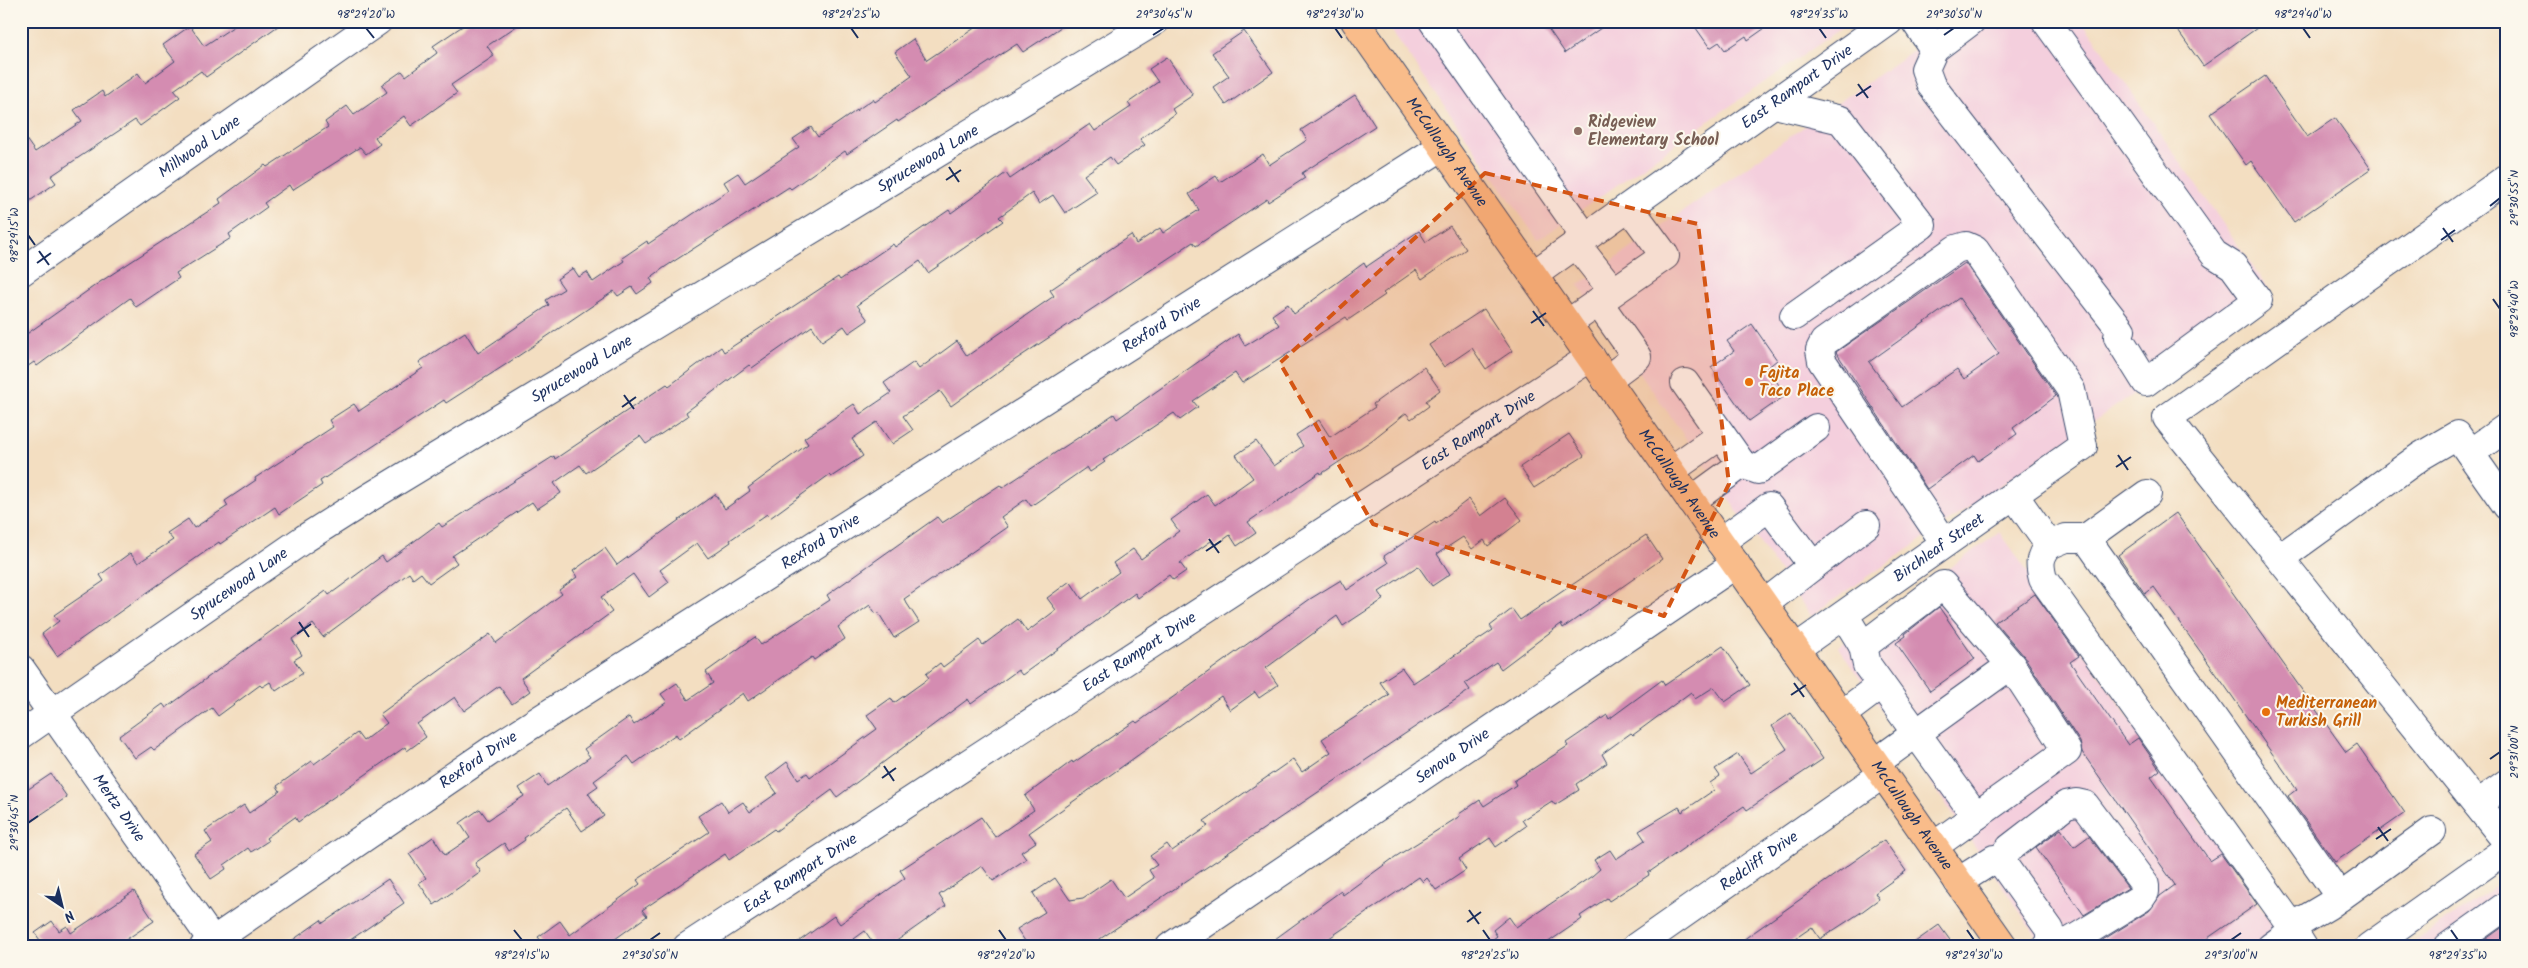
<svg xmlns="http://www.w3.org/2000/svg" width="2528" height="968" viewBox="0 0 2528 968" font-family="Kalam,sans-serif">
  <rect width="100%" height="100%" fill="#fbf7ec"/>
  <filter id="ink" filterUnits="userSpaceOnUse"><feTurbulence type="fractalNoise" baseFrequency=".02" numOctaves="2"/><feDisplacementMap in="SourceGraphic" scale="10" xChannelSelector="R" yChannelSelector="G"/><feConvolveMatrix kernelMatrix="1 2 1 2 8 2 1 2 1" color-interpolation-filters="sRGB"/></filter>
  <filter id="wash" filterUnits="userSpaceOnUse"><feTurbulence type="fractalNoise" baseFrequency=".0096" numOctaves="4" result="noise"/><feDisplacementMap in="SourceGraphic" scale="20" xChannelSelector="R" yChannelSelector="G"/><feGaussianBlur stdDeviation="1.12" result="paint"/><feColorMatrix in="noise" values="0 0 0 0 0 0 0 0 0 0 0 0 0 0 0 0 0 1.4 0 .05"/><feComposite in="paint" operator="in"/></filter>
  <g filter="url(#wash)">
    <rect width="100%" height="100%" fill="#f3dec1"/>
    <g fill="#f4cfdd">
      <polygon points="1385,21 1852,21 1538,240"/>
      <polygon points="1955,21 2082,21 2274,297 1811,616 1578,285"/>
      <polygon points="2000,532 2139,733 2288,947 2044,947 1838,647"/>
      <polygon points="2507,878 2507,947 2407,947"/>
    </g>
    <g id="blocks">
      <g fill="#d48cb1" fill-rule="evenodd">
        <polygon points="242,21 285,21 206,77 201,71 174,90 180,97 140,126 135,120 51,176 56,183 21,207 21,132 35,152 82,121 74,110 102,91 105,97 138,73 145,83 175,61 163,45 190,26 204,46"/>
        <polygon points="470,21 524,21 487,46 494,56 451,85 457,93 411,126 404,116 375,137 380,144 366,154 360,147 292,190 289,185 264,203 267,207 229,234 231,238 176,273 179,278 136,307 130,298 37,366 34,362 21,371 21,338 100,282 221,203 219,199 265,165 267,167 328,127 325,122 347,106 354,115 387,92 382,85 402,71 406,76 437,53 433,46"/>
        <polygon points="985,21 1070,21 1023,52 1017,44 898,122 897,120 847,154 845,151 791,189 789,187 665,267 650,278 653,283 637,294 632,287 618,296 614,291 505,365 446,403 444,400 320,481 322,485 279,514 275,507 220,544 219,542 57,656 42,634 59,621 54,615 104,581 100,575 130,553 138,563 173,540 167,533 188,519 194,528 228,506 225,501 256,480 255,478 333,427 329,420 354,404 359,411 423,368 419,362 465,332 478,353 549,305 546,300 564,289 557,279 573,268 579,277 587,272 593,282 624,261 622,258 647,241 648,244 729,190 724,182 738,173 745,183 799,147 793,139 811,127 818,137 873,99 875,102 912,76 895,52 913,39 927,60"/>
        <polygon points="1543,21 1611,21 1565,53"/>
        <polygon points="1691,21 1775,21 1748,40 1746,36 1725,50 1719,42 1710,48"/>
        <polygon points="2171,21 2267,21 2203,66"/>
        <polygon points="1244,31 1273,72 1226,105 1213,87 1229,76 1212,53"/>
        <polygon points="1167,57 1193,95 1172,109 1175,114 1140,139 1145,145 1116,165 1110,157 1084,175 1097,192 1065,213 1053,195 1039,204 1032,193 999,217 1003,221 928,273 920,261 857,305 868,320 849,333 844,326 822,341 812,326 752,368 749,365 686,412 688,416 646,444 640,436 586,473 580,465 554,483 561,493 537,509 532,502 452,556 457,563 429,583 421,573 413,579 409,573 323,637 313,624 292,639 302,655 294,660 303,673 276,691 270,682 262,687 260,685 218,716 212,708 154,750 151,747 135,758 119,736 163,704 166,708 326,591 329,595 382,556 386,562 439,523 442,527 554,456 555,459 667,384 669,386 721,347 724,352 838,277 840,280 893,244 895,247 949,210 951,213 1006,173 1010,179 1090,124 1095,131 1131,107 1128,103 1158,82 1149,69"/>
        <polygon points="2265,76 2307,137 2335,118 2371,169 2294,222 2251,161 2246,165 2210,114"/>
        <polygon points="1355,95 1375,126 1302,173 1305,178 1268,202 1267,199 1196,246 1193,242 1015,360 951,406 940,391 903,416 913,430 892,444 877,422 852,439 863,456 831,477 829,475 770,518 767,514 730,540 731,542 708,558 697,543 660,570 669,582 649,597 633,574 601,597 612,612 521,678 530,691 512,704 499,686 464,711 455,697 417,724 426,737 407,751 405,747 298,822 295,817 266,838 268,841 251,852 248,848 224,865 226,869 211,879 194,854 212,842 205,831 244,805 249,813 280,791 277,786 312,761 314,764 357,733 363,741 387,723 380,714 490,634 496,643 562,594 559,590 577,577 573,571 605,548 617,565 715,494 725,509 750,491 748,488 808,444 804,438 854,404 860,414 891,393 884,383 914,362 919,369 957,341 967,356 1054,296 1050,290 1131,235 1136,244 1160,228 1163,233 1199,210 1189,194 1216,176 1220,182 1263,154 1269,165 1307,140 1301,130"/>
        <polygon points="1450,226 1466,249 1422,279 1416,270 1383,293 1385,295 1348,320 1346,317 1242,383 1235,373 1193,401 1198,407 1180,420 1174,413 1103,460 1105,462 1090,472 1087,467 1031,506 1026,499 1001,517 1008,527 904,599 919,622 894,638 878,612 876,614 870,605 838,627 845,639 814,660 812,657 748,701 743,693 679,739 676,734 634,764 628,756 594,781 598,786 588,793 604,816 582,831 566,808 524,838 525,840 509,851 504,843 475,863 481,872 434,905 419,883 426,878 409,854 433,837 445,855 470,838 460,823 480,809 488,820 524,796 519,788 540,774 547,786 590,757 584,749 629,717 634,725 667,702 661,694 677,683 688,700 713,683 706,672 755,637 761,645 830,600 827,595 937,517 942,523 1000,485 1002,488 1114,414 1117,419 1238,334 1245,346 1279,325 1272,315 1288,304 1294,314 1364,263 1366,267 1419,231 1426,242"/>
        <path d="M1965,263l91,133 -43,32 4,6 -39,27 -4,-6 -47,34 -91,-137zM1959,298l40,56 -35,25 -7,-10 -55,38 -33,-45z"/>
        <polygon points="1484,309 1512,351 1486,369 1472,348 1444,367 1429,345"/>
        <polygon points="1752,324 1777,360 1767,368 1786,395 1749,421 1711,367 1734,351 1727,341"/>
        <polygon points="1424,367 1440,390 1426,401 1429,406 1411,419 1406,413 1372,440 1321,474 1320,472 1248,522 1256,533 1237,546 1230,535 1215,546 1211,541 1180,563 1186,571 1173,580 1169,575 1138,598 1135,593 1022,675 1018,670 971,704 968,699 837,797 832,790 776,831 774,829 729,860 725,854 642,910 647,916 604,947 546,947 538,937 560,921 570,935 640,884 637,880 709,832 698,816 721,801 728,812 743,802 750,812 777,793 766,778 787,762 798,779 807,773 810,777 877,729 867,715 891,698 894,703 929,678 926,674 940,663 943,667 979,640 983,645 1018,619 1027,632 1056,610 1047,598 1070,581 1082,599 1119,572 1113,563 1133,549 1141,559 1179,531 1171,520 1207,494 1215,505 1253,478 1236,455 1256,441 1274,466 1303,446 1296,435 1319,420 1330,437 1375,407 1373,404"/>
        <polygon points="1569,434 1584,456 1534,488 1520,467"/>
        <polygon points="1505,498 1522,520 1488,546 1484,540 1472,549 1463,537 1437,554 1450,574 1432,586 1418,566 1379,592 1384,599 1343,626 1337,616 1266,668 1278,685 1259,698 1255,692 1230,710 1221,696 1029,833 1036,842 1021,852 1026,859 993,881 982,866 939,895 946,906 888,947 876,947 865,931 843,947 791,947 834,916 840,924 905,878 900,870 981,817 995,837 1034,810 1025,796 1072,761 1073,763 1135,721 1137,723 1310,599 1341,580 1347,590 1388,563 1384,556 1435,522 1436,524 1469,499 1481,516"/>
        <polygon points="2176,513 2346,752 2357,744 2405,813 2335,862 2288,796 2297,789 2225,686 2154,587 2145,594 2118,555"/>
        <polygon points="1646,535 1662,559 1563,628 1561,624 1501,669 1496,662 1465,683 1470,690 1088,947 1029,947 1017,929 1045,912 1033,893 1055,878 1070,900 1083,898 1111,879 1124,898 1154,878 1149,870 1157,865 1150,856 1167,844 1172,851 1208,826 1204,821 1293,759 1302,772 1331,752 1322,739 1389,695 1380,682 1402,668 1413,683 1493,630 1490,626 1512,609 1520,620"/>
        <polygon points="2035,594 2079,656 2070,662 2128,745 2138,738 2160,770 2151,777 2210,861 2221,854 2257,904 2195,947 2106,947 2101,941 2149,911 2160,896 2175,885 2082,752 2080,742 2024,656 1995,622"/>
        <polygon points="1939,607 1975,659 1930,691 1896,643 1906,636 1905,634"/>
        <polygon points="1723,646 1750,685 1725,702 1714,687 1695,699 1691,692 1633,735 1631,733 1602,754 1607,763 1576,784 1579,790 1555,805 1552,801 1522,820 1526,826 1496,847 1490,838 1459,859 1466,870 1436,890 1427,878 1423,882 1419,877 1316,947 1264,947 1341,891 1343,895 1395,857 1460,816 1459,814 1480,800 1484,806 1516,785 1514,781 1568,746 1566,743 1607,715 1609,719 1662,680 1665,685"/>
        <polygon points="1791,713 1823,759 1747,810 1744,806 1648,873 1649,875 1609,901 1607,898 1580,916 1582,919 1541,947 1483,947 1497,936 1493,930 1509,917 1516,927 1592,876 1600,869 1594,860 1610,850 1616,859 1645,840 1639,831 1679,807 1682,812 1714,790 1710,783 1720,776 1715,769 1738,754 1751,773 1787,749 1772,726"/>
        <polygon points="51,774 67,797 21,828 21,794"/>
        <polygon points="2061,829 2074,847 2089,836 2128,888 2084,915 2036,847"/>
        <polygon points="1884,840 1906,871 1875,893 1879,899 1860,913 1820,939 1812,927 1783,947 1733,947"/>
        <polygon points="388,879 404,903 340,947 283,947 321,920 323,923"/>
        <polygon points="134,891 154,921 115,947 37,947 42,943 35,933 52,921 59,931 67,926 71,933"/>
        <polygon points="2507,924 2507,947 2475,947"/>
        <polygon points="1939,925 1955,947 1908,947"/>
      </g>
    </g>
  </g>
  <g filter="url(#ink)">
    <use href="#blocks" fill-opacity="0" stroke="#3b496d" stroke-width="1"/>
    <g fill="none" stroke-linecap="round" stroke-linejoin="round">
      <defs>
        <g id="minor">
          <polyline points="1433,21 1585,237"/>
          <polyline points="1915,21 1934,49 1925,69 1931,85 2121,330 2118,337 2146,382 2258,300 2233,266 2214,254 2046,21"/>
          <polyline points="1934,49 1971,21"/>
          <polyline points="1775,104 1841,120 1922,225 1794,316"/>
          <polyline points="2507,178 2167,418 2507,842"/>
          <polyline points="1576,244 1613,291"/>
          <path id="s1" d="M21,272l357,-251"/>
          <path id="s2" d="M1533,275l356,-254"/>
          <polyline points="1598,302 1637,357 1606,380"/>
          <polyline points="1567,324 1665,256 1629,207"/>
          <polyline points="1685,383 1742,464 1691,501"/>
          <polyline points="2470,453 2507,427"/>
          <polyline points="1742,464 1758,470 1816,428"/>
          <polyline points="1670,471 1721,435"/>
          <path d="M2014,495l35,50c-10,12 -10,19 -6,34l243,339 11,6"/>
          <polyline points="2086,538 2147,494"/>
          <polyline points="1720,542 1769,507 1813,566"/>
          <polyline points="2049,545 2066,538 2086,538 2340,897"/>
          <polyline points="2280,558 2421,456 2457,435 2507,506"/>
          <polyline points="1764,604 1866,525"/>
          <polyline points="1844,615 1863,646 1943,585 2011,665 2067,751 1934,846"/>
          <polyline points="1863,646 1867,665 1976,816"/>
          <path id="s3" d="M1795,649l288,-203 -12,-56 -96,-140 -9,-4 -10,3 -132,93 -4,8 2,11 123,182"/>
          <path id="s4" d="M21,669l196,278"/>
          <polyline points="1841,715 1881,685"/>
          <path id="s5" d="M21,735l283,-196 63,-40 788,-478"/>
          <polyline points="1875,763 2011,665"/>
          <polyline points="2477,804 2507,783"/>
          <polyline points="1958,882 1994,859 2000,860"/>
          <path id="s6" d="M204,947l291,-199 948,-602"/>
          <path id="s7" d="M687,947l904,-590"/>
          <path id="s8" d="M1170,947l566,-383"/>
          <path id="s9" d="M1636,947l247,-173"/>
          <polyline points="2046,947 2050,944 2050,930 2000,860 2010,848 2066,805 2076,803 2085,805 2145,885 2145,892 2141,898 2071,941 2062,946 2050,944"/>
          <polyline points="2271,947 2293,931"/>
          <polyline points="2303,947 2293,931 2297,924 2329,905 2432,831"/>
          <polyline points="2369,947 2507,849"/>
          <polyline points="2448,947 2507,905"/>
        </g>
        <g id="major">
          <path id="s10" d="M1355,21l649,926"/>
        </g>
      </defs>
      <use href="#minor" stroke="#3b496d" stroke-width="30"/>
      <use href="#major" stroke="#3b496d" stroke-width="30"/>
      <use href="#minor" stroke="#fff" stroke-width="28"/>
      <use href="#major" stroke="#f9bc8a" stroke-width="28"/>
    </g>
  </g>
  <path fill="#d45514" fill-opacity="0.2" stroke="#d45514" stroke-width="4" stroke-dasharray="10 6" stroke-linejoin="round" d="M1485,173l213,51 31,260 -65,132 -291,-92 -93,-161z"/>
  <path fill="none" stroke="#1b2f5e" stroke-width="2" d="M366,28l8,10M851,28l7,10M1335,28l7,10M1819,28l7,10M2303,28l7,10M1153,35l11,-7M1944,35l10,-7M1858,84l10,14M1856,96l15,-10M949,167l10,15M946,180l15,-10M2490,206l10,-8M2443,228l10,14M28,235l7,10M2441,240l14,-10M39,251l10,14M37,263l14,-10M2493,299l7,10M1533,311l11,15M1531,323l15,-10M624,395l10,14M622,407l14,-10M2118,455l10,15M2116,467l15,-10M1209,539l10,14M1206,551l15,-10M299,622l10,15M297,634l14,-10M1794,683l10,14M1791,695l15,-10M2490,759l10,-7M884,766l10,15M882,778l14,-10M28,823l10,-7M2378,827l10,14M2376,839l15,-10M1469,910l10,14M1467,922l14,-10M514,930l8,10M999,930l7,10M1483,930l7,10M1967,930l7,10M2451,930l7,10M650,940l10,-7M2231,940l10,-7"/>
  <circle fill="#8d6e63" stroke="#fbf7ec" stroke-width="2" cx="1578" cy="131" r="5"/>
  <g fill="#e8710a" stroke="#fbf7ec" stroke-width="2">
    <circle cx="1749" cy="382" r="5"/>
    <circle cx="2266" cy="712" r="5"/>
  </g>
  <g text-anchor="middle" dominant-baseline="central" stroke-width="4" stroke-linejoin="round" paint-order="stroke">
    <g font-size="16" fill="#1b2f5e" stroke="#fbf7ec">
      <text stroke="none"><textPath href="#s2" startOffset="324">East Rampart Drive</textPath></text>
      <text stroke="none"><textPath href="#s1" startOffset="218">Millwood Lane</textPath></text>
      <text stroke="none"><textPath href="#s10" startOffset="160">McCullough Avenue</textPath></text>
      <text stroke="none"><textPath href="#s5" startOffset="1075">Sprucewood Lane</textPath></text>
      <text stroke="none"><textPath href="#s6" startOffset="1142">Rexford Drive</textPath></text>
      <text stroke="none"><textPath href="#s5" startOffset="670">Sprucewood Lane</textPath></text>
      <text stroke="none"><textPath href="#s7" startOffset="945">East Rampart Drive</textPath></text>
      <text stroke="none"><textPath href="#s10" startOffset="565">McCullough Avenue</textPath></text>
      <text stroke="none"><textPath href="#s6" startOffset="738">Rexford Drive</textPath></text>
      <text stroke="none"><textPath href="#s3" startOffset="176">Birchleaf Street</textPath></text>
      <text stroke="none"><textPath href="#s5" startOffset="265">Sprucewood Lane</textPath></text>
      <text stroke="none"><textPath href="#s7" startOffset="540">East Rampart Drive</textPath></text>
      <text stroke="none"><textPath href="#s8" startOffset="341">Senova Drive</textPath></text>
      <text stroke="none"><textPath href="#s6" startOffset="332">Rexford Drive</textPath></text>
      <text stroke="none"><textPath href="#s4" startOffset="170">Mertz Drive</textPath></text>
      <text stroke="none"><textPath href="#s10" startOffset="970">McCullough Avenue</textPath></text>
      <text stroke="none"><textPath href="#s9" startOffset="150">Redcliff Drive</textPath></text>
      <text stroke="none"><textPath href="#s7" startOffset="135">East Rampart Drive</textPath></text>
    </g>
    <g font-size="16" font-weight="bold" fill="#785e54" stroke="#fbf7ec" text-anchor="start">
      <text x="1588" y="122">Ridgeview<tspan x="1588" dy="18">Elementary School</tspan></text>
    </g>
    <g font-size="16" font-weight="bold" fill="#c56008" stroke="#fbf7ec" text-anchor="start">
      <text x="1759" y="373">Fajita<tspan x="1759" dy="18">Taco Place</tspan></text>
      <text x="2276" y="703">Mediterranean<tspan x="2276" dy="18">Turkish Grill</tspan></text>
    </g>
  </g>
  <rect width="2528" height="968" fill="none" stroke="#fbf7ec" stroke-width="55"/>
  <g transform="translate(62 906) rotate(145)" stroke="#fbf7ec" stroke-width="4" paint-order="stroke">
  <path d="M0-4L9 19L0 12L-9 19Z" fill="#1b2f5e"/>
  <text y="-8" font-size="14" font-weight="bold" text-anchor="middle" fill="#1b2f5e">N</text>
  </g>
  <rect x="28" y="28" width="2472" height="912" fill="none" stroke="#1b2f5e" stroke-width="2"/>
  <g font-size="12" text-anchor="middle" fill="#1b2f5e">
    <text x="366" y="18">98°29'20"W</text>
    <text x="851" y="18">98°29'25"W</text>
    <text x="1164" y="18">29°30'45"N</text>
    <text x="1335" y="18">98°29'30"W</text>
    <text x="1819" y="18">98°29'35"W</text>
    <text x="1954" y="18">29°30'50"N</text>
    <text x="2303" y="18">98°29'40"W</text>
    <text transform="translate(2514 198) rotate(-90)" y="4">29°30'55"N</text>
    <text transform="translate(14 235) rotate(-90)" y="4">98°29'15"W</text>
    <text transform="translate(2514 309) rotate(-90)" y="4">98°29'40"W</text>
    <text transform="translate(2514 752) rotate(-90)" y="4">29°31'00"N</text>
    <text transform="translate(14 823) rotate(-90)" y="4">29°30'45"N</text>
    <text x="522" y="959">98°29'15"W</text>
    <text x="650" y="959">29°30'50"N</text>
    <text x="1006" y="959">98°29'20"W</text>
    <text x="1490" y="959">98°29'25"W</text>
    <text x="1974" y="959">98°29'30"W</text>
    <text x="2231" y="959">29°31'00"N</text>
    <text x="2458" y="959">98°29'35"W</text>
  </g>
</svg>
